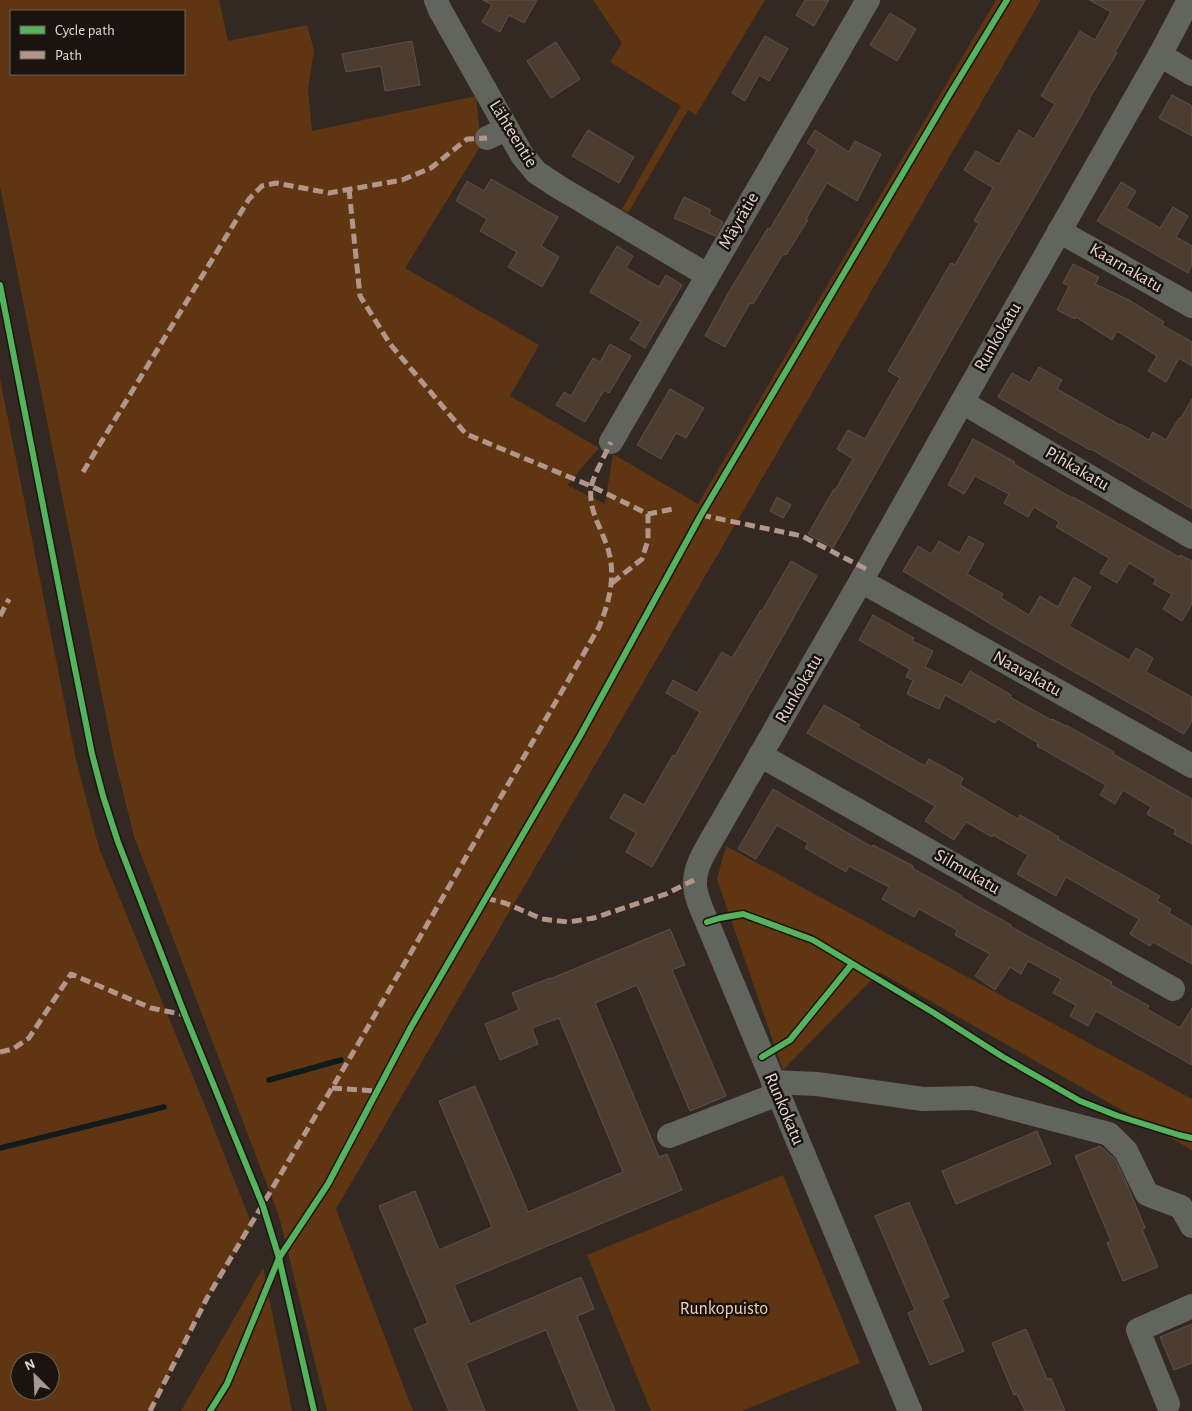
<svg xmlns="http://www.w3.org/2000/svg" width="1192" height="1411" viewBox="0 0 1192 1411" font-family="'Alegreya Sans',sans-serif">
  <rect width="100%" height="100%" fill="#332922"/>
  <g fill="#603612" fill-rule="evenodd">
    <path d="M0,0h219l9,41 79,-16 7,25 -6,39 4,42 164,-35 5,49 -76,123 134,77 -29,51 89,52 -32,37 38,19 8,-50 85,50 298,-504h45l-705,1209 77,202h-86l-48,-195 -145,-380 -20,-80 -114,-570zM11,11h173v63h-173z"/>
    <polygon points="593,0 765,0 696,115 688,110 628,213 622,209 681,106 610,62 622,43"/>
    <path d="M0,379l76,381 23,88 106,258 47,119 -45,73 -57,113h-150zM20,1361h30v30h-30z"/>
    <polygon points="726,846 1192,1099 1192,1150 879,972 783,1070 717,879"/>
    <polygon points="783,1175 860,1363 742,1411 651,1411 587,1255"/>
    <polygon points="263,1268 292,1411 181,1411"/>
  </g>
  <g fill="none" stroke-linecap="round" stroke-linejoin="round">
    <g stroke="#101b1b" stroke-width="5.5">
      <polyline points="269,1080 341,1060"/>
      <polyline points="0,1148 164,1107"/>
    </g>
  </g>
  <g fill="#4c3d30" stroke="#5b524c">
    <polygon points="483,0 537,0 524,23 509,15 500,32 482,22 492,5"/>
    <polygon points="805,0 829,0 814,26 796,15"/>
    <polygon points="1089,0 1145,0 1115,52 1117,53 1089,99 1090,100 1038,191 980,290 833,548 808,534 834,489 835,490 853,459 837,449 848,430 865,439 900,378 888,371 951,263 955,265 979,223 974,221 993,188 964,170 976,151 999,164 1019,130 1034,139 1055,104 1041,96 1052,77 1080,31 1095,40 1111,12"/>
    <polygon points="890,13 916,29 897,61 870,45"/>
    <polygon points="765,36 788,49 769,81 759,75 745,101 732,93"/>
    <polygon points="412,41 420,85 385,91 381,66 346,72 342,54"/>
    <polygon points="556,42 580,79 551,98 527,61"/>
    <polygon points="1172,95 1192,106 1192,136 1159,118"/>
    <polygon points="588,130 634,157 619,183 572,156"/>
    <polygon points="815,130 849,152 855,141 881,154 857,201 827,183 806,219 808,220 786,255 783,254 753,304 750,303 725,347 705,336 730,290 768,228 770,229 817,150 807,143"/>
    <polygon points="491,179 558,217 541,246 559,257 542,287 508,267 517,252 480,231 487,219 456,201 467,181 484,191"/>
    <polygon points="1121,182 1136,191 1126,208 1160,228 1173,207 1188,216 1176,237 1192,246 1192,265 1188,273 1097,221"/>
    <polygon points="684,197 711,210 709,214 723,222 715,236 674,218"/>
    <polygon points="617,246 633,256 626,268 659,287 666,275 682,285 645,348 630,339 641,322 590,292"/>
    <polygon points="1073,264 1099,277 1095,284 1129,300 1164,322 1162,325 1192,342 1192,366 1179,358 1166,382 1148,371 1157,356 1117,331 1112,340 1076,317 1075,319 1057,310 1069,286 1063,283"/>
    <polygon points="610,344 631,356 609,393 604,390 585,422 556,405 564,392 571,396 593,358 600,362"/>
    <polygon points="1039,367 1062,380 1057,389 1120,425 1121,424 1149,440 1153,432 1166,440 1179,418 1181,418 1192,399 1192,509 1091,449 1090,450 998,397 1012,373 1030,383"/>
    <polygon points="670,389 704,408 686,438 676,433 661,459 637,445"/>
    <polygon points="973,439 1015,462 1014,464 1072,498 1073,497 1179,557 1180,555 1192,561 1192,604 1182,621 1163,609 1172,594 1153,584 1156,579 1129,563 1117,583 1100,573 1109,558 1056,527 1059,522 1034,507 1028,517 1004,503 1009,494 975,476 964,494 948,485"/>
    <polygon points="777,497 791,505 783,518 770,511"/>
    <polygon points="969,536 984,544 967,574 1003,594 1001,598 1029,615 1040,596 1058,607 1074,577 1091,587 1069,626 1129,660 1136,648 1153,658 1146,672 1192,697 1192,721 1184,734 999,629 903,571 918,546 931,554 939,541 959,553"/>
    <polygon points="791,561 817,576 652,867 626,852 636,833 610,818 624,794 644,805 673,755 675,756 700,712 666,693 673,680 697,693 722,652 732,658 761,610 762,611"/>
    <polygon points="873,615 914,638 912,641 933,651 925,667 962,685 970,671 1011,695 1010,697 1051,720 1052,719 1066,726 1066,725 1114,752 1113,754 1192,799 1192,844 1174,834 1176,830 1147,814 1151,807 1123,790 1115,804 1100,795 1106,785 1037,746 1038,743 998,719 995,723 945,695 939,709 907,694 913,680 906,677 910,669 859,640"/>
    <polygon points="824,705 860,725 858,728 925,766 929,759 963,778 960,785 1018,819 1020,815 1059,837 1058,839 1160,896 1157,901 1171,909 1169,913 1192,927 1192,964 1153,942 1150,946 1130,934 1139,919 1066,877 1056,896 1017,874 1028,855 993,835 992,837 966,822 954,840 925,821 935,806 807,733"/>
    <polygon points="773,789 872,847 873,845 913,866 912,868 962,896 961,897 1011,925 1011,927 1112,982 1111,985 1149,1006 1147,1009 1180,1028 1192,1008 1192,1065 1096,1011 1088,1026 1070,1016 1076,1005 1053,993 1061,979 1028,961 1021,974 1010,967 995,990 975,976 990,954 955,935 957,930 919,909 914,917 882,899 889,887 849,866 846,872 805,848 808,843 777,825 756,859 738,849"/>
    <polygon points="670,929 685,965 672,970 726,1096 690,1111 637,985 595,1003 659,1157 667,1154 682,1190 454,1285 470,1324 581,1277 594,1309 577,1316 615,1411 579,1411 546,1330 466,1363 485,1411 449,1411 414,1329 428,1323 379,1206 415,1191 439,1250 492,1227 439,1101 475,1086 528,1212 623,1172 559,1018 532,1028 538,1044 500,1060 485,1024 519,1010 512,993 550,978 550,979"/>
    <polygon points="1037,1131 1051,1164 956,1204 942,1171"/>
    <polygon points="1100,1146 1115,1159 1127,1184 1145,1228 1142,1229 1158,1267 1123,1281 1107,1243 1111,1241 1075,1156"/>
    <polygon points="909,1202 949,1297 942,1300 964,1351 930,1365 908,1313 915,1310 875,1216"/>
    <polygon points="1192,1324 1192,1363 1174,1370 1160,1337"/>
    <polygon points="1026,1329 1047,1379 1051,1378 1065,1411 1025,1411 1017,1394 1014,1395 992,1343"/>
  </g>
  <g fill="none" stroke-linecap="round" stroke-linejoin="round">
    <g stroke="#61655e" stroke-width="24">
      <polyline points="436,0 440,10 522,155 536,172 557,186 707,275"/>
      <polyline points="1160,55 1192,74"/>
      <polyline points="487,138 506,129"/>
      <polyline points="1059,231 1192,306"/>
      <polyline points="962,402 1192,537"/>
      <polyline points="611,442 868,0"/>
      <polyline points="861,581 1192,766"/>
      <polyline points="760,755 1173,989"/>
      <polyline points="773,1082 817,1084 923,1099 973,1098 1109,1134 1126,1151 1147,1194 1181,1207 1192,1226"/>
      <polyline points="669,1136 778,1094"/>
      <polyline points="1168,1404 1138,1330 1192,1306"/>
      <path d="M910,1411l-203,-489c-12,-28 -19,-41 -2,-71l156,-270 101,-179 198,-347 29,-55"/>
    </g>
    <g stroke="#b2968c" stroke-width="5" stroke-dasharray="10 5" stroke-linecap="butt">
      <polyline points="349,189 360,296 390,344 466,434 591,486 648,514 673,509"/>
      <polyline points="83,472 249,199 262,186 276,183 329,193 402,180 431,168 467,139 487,138"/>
      <polyline points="701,515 802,536 868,570"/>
      <polyline points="612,583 642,559 648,540 648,514"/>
      <polyline points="0,616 9,599"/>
      <polyline points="486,898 505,903 542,919 568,922 594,918 666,894 694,880"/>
      <polyline points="0,1052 13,1049 29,1038 71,974 151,1008 185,1015"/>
      <polyline points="332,1088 377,1091"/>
      <path d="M150,1411l57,-113 147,-247 245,-424c9,-22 16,-46 11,-70 -5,-25 -22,-43 -19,-70 2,-10 15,-34 20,-45"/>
    </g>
    <defs>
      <g id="cycleway">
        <polyline points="0,285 70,644 92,754 103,796 118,842 185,1015 263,1206 279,1258 314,1411"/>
        <polyline points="707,922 720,918 743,914 813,940 934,1013 1003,1057 1080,1101 1118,1116 1179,1135 1192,1138"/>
        <polyline points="762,1057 790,1040 852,964"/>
        <polyline points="210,1411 227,1384 279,1258 328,1184 411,1027 580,736 701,515 948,97 1007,0"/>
      </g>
    </defs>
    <use href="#cycleway" stroke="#1b130d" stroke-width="9"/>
    <use href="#cycleway" stroke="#56b35d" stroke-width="6"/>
  </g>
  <g text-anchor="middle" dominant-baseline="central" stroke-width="5" stroke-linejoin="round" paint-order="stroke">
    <g font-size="18" fill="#e4d8d0" stroke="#1b130d">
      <text transform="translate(513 134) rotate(58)">Lähteentie</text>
      <text transform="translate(739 221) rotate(-60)">Mäyrätie</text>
      <text transform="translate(1126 268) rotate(30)">Kaarnakatu</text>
      <text transform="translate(998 337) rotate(-60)">Runkokatu</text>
      <text transform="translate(1077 469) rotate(30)">Pihkakatu</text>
      <text transform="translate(1027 674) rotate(29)">Naavakatu</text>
      <text transform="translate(799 689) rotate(-60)">Runkokatu</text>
      <text transform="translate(967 872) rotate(30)">Silmukatu</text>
      <text transform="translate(784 1109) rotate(67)">Runkokatu</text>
    </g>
    <g font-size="18" fill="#f5d2b9" stroke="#1b130d">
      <text x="724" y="1309">Runkopuisto</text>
    </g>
  </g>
  <rect x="10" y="10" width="175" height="65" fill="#1b130d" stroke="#6b625b"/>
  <rect x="20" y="26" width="25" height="8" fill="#56b35d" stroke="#6b625b"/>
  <text x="55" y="35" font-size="15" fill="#e4d8d0">Cycle path</text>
  <rect x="20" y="51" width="25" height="8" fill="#b2968c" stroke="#6b625b"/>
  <text x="55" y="60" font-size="15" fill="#e4d8d0">Path</text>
  <g transform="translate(35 1376) rotate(336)"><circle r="24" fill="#1b130d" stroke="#6b625b"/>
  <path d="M0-4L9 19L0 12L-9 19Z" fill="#a69b93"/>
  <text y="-8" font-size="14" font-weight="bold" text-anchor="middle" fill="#e4d8d0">N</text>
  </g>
</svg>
